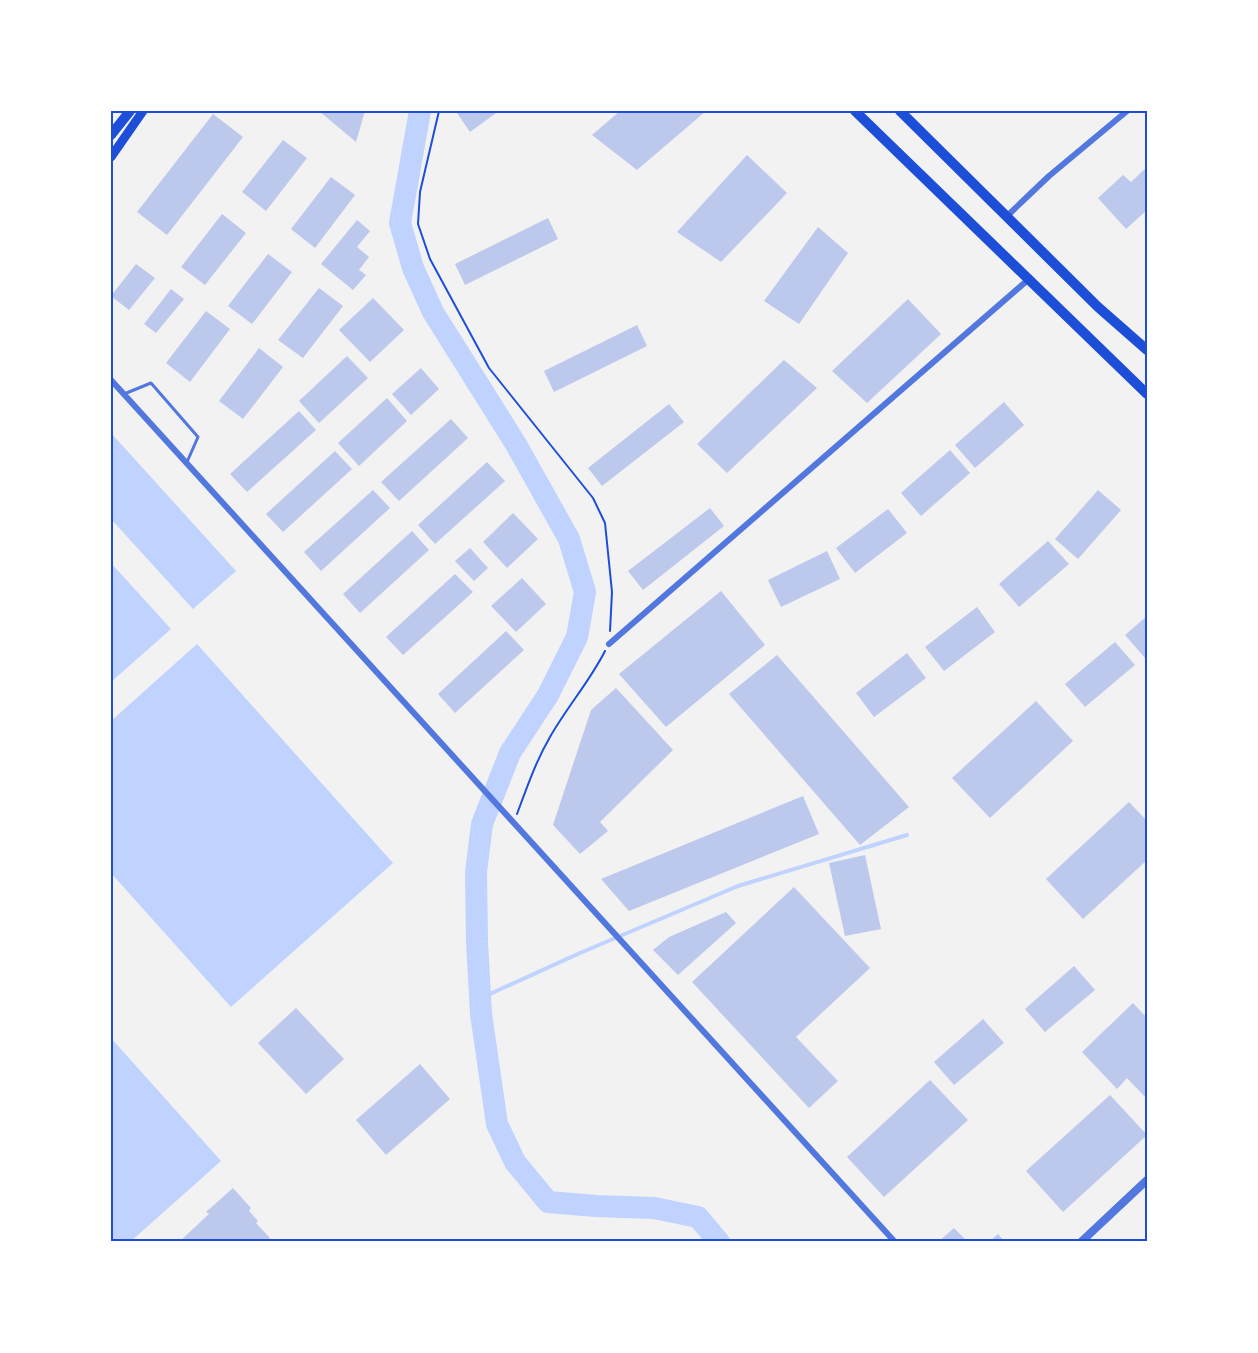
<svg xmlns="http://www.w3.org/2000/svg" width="1258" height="1353" viewBox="0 0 1258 1353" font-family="Quicksand,sans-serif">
  <rect width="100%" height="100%" fill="#f2f2f2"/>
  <g fill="#bfd3fe">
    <polygon points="111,433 236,571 193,609 111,519"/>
    <polygon points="111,563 171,629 111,682"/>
    <polygon points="197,644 393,863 231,1007 111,873 111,721"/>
    <polygon points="111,1038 221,1161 130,1242 111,1242"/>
  </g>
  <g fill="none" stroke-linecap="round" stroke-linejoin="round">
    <polyline stroke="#bfd3fe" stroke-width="4" points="481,998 580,953 738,886 907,835"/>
    <polyline stroke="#bfd3fe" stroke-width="22" points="420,111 400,223 413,268 433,312 517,446 569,539 585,592 577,637 548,695 510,753 482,824 476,872 477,942 481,1014 497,1124 515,1162 548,1202 596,1206 654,1208 698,1217 719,1242"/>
  </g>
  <g fill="#bdc9ec">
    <polygon points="319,111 365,111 356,142"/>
    <polygon points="460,111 499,111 470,132 457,113"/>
    <polygon points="620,111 706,111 637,170 592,135"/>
    <polygon points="213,114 243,137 167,235 137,212"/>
    <polygon points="283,140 307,158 266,211 242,192"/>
    <polygon points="747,155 787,193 721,262 677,232"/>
    <polygon points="1147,167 1147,210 1126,229 1098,198 1123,175 1131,182"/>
    <polygon points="331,177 355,195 315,248 291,229"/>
    <polygon points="222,214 246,233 205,285 181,267"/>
    <polygon points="548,218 558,239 465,285 455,264"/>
    <polygon points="357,220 370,231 357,247 369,257 359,270 366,275 353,290 321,264"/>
    <polygon points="818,227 848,253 799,324 764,301"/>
    <polygon points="268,254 292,272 252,324 228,306"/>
    <polygon points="136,264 155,278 129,310 111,296"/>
    <polygon points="319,288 343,306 303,358 278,340"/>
    <polygon points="171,289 184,299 156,333 144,324"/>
    <polygon points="373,298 404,330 370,362 339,330"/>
    <polygon points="908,299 941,334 867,403 832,371"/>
    <polygon points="206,311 230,329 190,382 166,363"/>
    <polygon points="637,325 647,346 554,392 544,371"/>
    <polygon points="259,348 283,367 243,419 219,401"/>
    <polygon points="347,356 368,378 319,423 299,401"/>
    <polygon points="784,360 817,388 727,473 697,444"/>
    <polygon points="421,368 439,389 411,415 392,394"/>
    <polygon points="387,398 407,421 359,466 338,443"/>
    <polygon points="1004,402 1024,425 975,468 955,445"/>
    <polygon points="669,404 684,422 602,486 588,468"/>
    <polygon points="299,411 316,430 247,492 230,474"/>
    <polygon points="451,419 468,438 399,501 381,482"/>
    <polygon points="950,450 970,473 921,516 901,493"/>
    <polygon points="335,451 352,469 283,532 266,514"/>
    <polygon points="487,462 505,481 435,544 418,525"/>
    <polygon points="373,490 390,508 321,571 304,552"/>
    <polygon points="1098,490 1121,510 1078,559 1055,539"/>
    <polygon points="710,508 724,526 643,590 628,571"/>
    <polygon points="888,509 907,533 855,573 836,548"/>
    <polygon points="513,513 538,539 507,568 483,542"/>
    <polygon points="412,531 429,550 360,613 343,594"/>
    <polygon points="1048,541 1069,564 1019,607 999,584"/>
    <polygon points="470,548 488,568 474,581 455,561"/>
    <polygon points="827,551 840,579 781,607 768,580"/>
    <polygon points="455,574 473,592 403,655 386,637"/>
    <polygon points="522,578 546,604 516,632 491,606"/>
    <polygon points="721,591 765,645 666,727 619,674"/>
    <polygon points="977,607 995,632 944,671 925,647"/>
    <polygon points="1147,616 1147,656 1145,658 1125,635"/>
    <polygon points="506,631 524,650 455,713 438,694"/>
    <polygon points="1115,642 1135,665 1085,707 1065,684"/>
    <polygon points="907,653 926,678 874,717 856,693"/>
    <polygon points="777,655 909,807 860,845 729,694"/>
    <polygon points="616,688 673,750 600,822 608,831 580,854 553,825 591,710"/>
    <polygon points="1036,701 1073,741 990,818 952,778"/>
    <polygon points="803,796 819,834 629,911 601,879"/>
    <polygon points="1129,802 1147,821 1147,860 1083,919 1046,879"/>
    <polygon points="865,855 881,929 845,936 829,863"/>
    <polygon points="794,887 870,968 796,1037 838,1081 809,1108 692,982"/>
    <polygon points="726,912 736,923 678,975 653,950 669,937"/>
    <polygon points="1074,966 1095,990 1045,1032 1025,1009"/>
    <polygon points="1133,1003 1147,1018 1147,1099 1127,1078 1117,1089 1082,1052"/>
    <polygon points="296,1008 344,1059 306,1094 258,1043"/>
    <polygon points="983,1019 1004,1043 954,1085 934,1062"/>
    <polygon points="420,1064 450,1099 386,1155 356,1120"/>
    <polygon points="930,1080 968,1120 884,1197 847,1157"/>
    <polygon points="1110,1095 1147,1135 1063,1212 1026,1171"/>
    <polygon points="233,1188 251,1208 249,1211 258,1221 256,1223 270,1238 265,1242 179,1242 209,1214 206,1212"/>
    <polygon points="954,1228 968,1242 938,1242"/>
    <polygon points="998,1234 1005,1242 989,1242"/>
  </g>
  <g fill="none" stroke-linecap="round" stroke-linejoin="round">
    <g stroke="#1d4ed8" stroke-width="2">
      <polyline points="439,111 420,192 418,224 430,259 489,368 593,498 605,523 612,592 610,631"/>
      <path d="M517,814c10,-27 19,-53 33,-77 17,-30 40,-56 55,-86"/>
    </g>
    <polyline stroke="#5277de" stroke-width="3" points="124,394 151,383 198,437 187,462"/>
    <g stroke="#5277de" stroke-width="6">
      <polyline points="1006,217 1049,176 1127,111"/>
      <polyline points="111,380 895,1242"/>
      <polyline points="609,644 1029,279"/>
    </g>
    <polyline stroke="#5277de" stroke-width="8" points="1081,1242 1147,1180"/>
    <polyline stroke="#1d4ed8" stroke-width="9" points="111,157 143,111"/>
    <g stroke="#1d4ed8" stroke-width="10">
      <polyline points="855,111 1147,394"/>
      <polyline points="900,111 1098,307 1147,350"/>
    </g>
    <polyline stroke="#1d4ed8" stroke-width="10" points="111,135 130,111"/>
  </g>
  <rect width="1258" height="1353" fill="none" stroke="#ffffff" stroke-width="225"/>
  <rect x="112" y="112" width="1034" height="1128" fill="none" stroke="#1d4ed8" stroke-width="2"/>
</svg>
